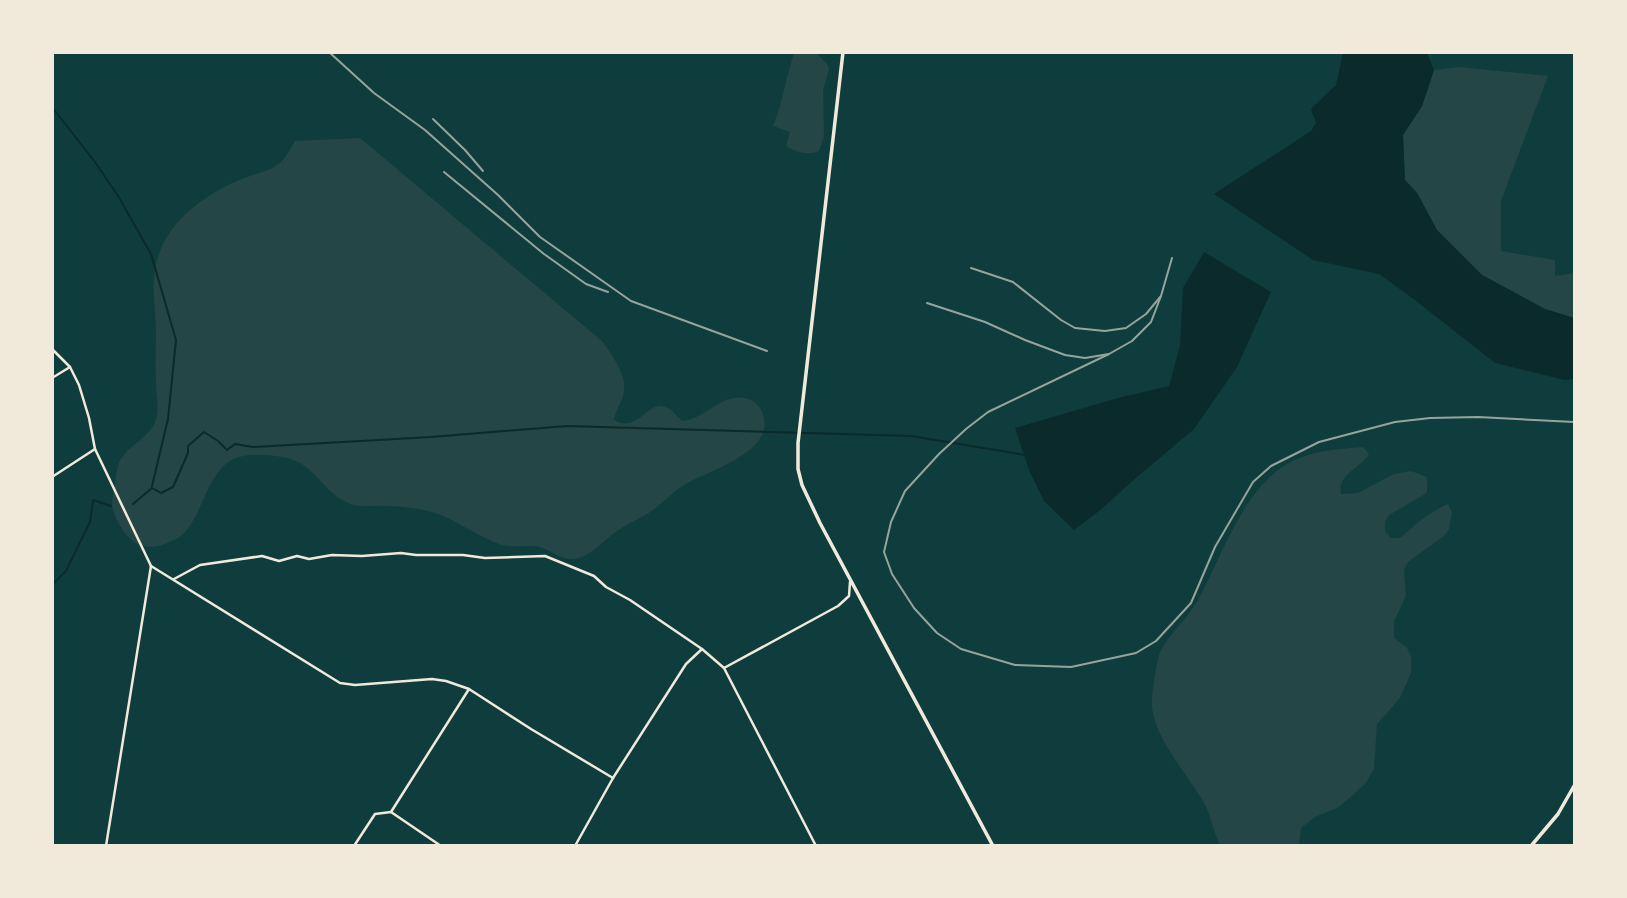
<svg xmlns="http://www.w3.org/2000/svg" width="1627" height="898" viewBox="0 0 1627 898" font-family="Inter,sans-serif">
  <rect width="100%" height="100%" fill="#0f3d3e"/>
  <g fill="#244646">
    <path d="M794,53h22l11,11 2,5 -6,21 1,46 -5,15c-11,5 -21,1 -32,-4v-4l3,-11 -17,-6c10,-24 13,-49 21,-73z"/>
    <polygon points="1459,67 1548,76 1501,201 1501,251 1555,260 1555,276 1574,273 1574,318 1545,309 1482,275 1437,230 1417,193 1405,180 1403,135 1422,106 1434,70"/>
    <path d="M360,138l243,204c11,17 27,35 19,57 -3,7 -7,13 -8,21 26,15 34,-25 56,-11 4,3 8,8 12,12 24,-2 38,-27 62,-23 10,1 17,9 19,17 13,37 -56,56 -79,70 -10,6 -18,15 -27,22 -12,10 -27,15 -40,24 -14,9 -29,29 -46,28 -11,0 -21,-9 -31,-12 -13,-3 -28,2 -41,-3 -23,-8 -43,-25 -67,-32 -15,-4 -32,-6 -47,-6 -16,-1 -24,3 -39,-4 -23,-11 -33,-39 -59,-44 -18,-4 -46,-6 -60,5 -22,18 -24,49 -42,69 -5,6 -11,8 -18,11 -8,4 -17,5 -26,2 -14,-4 -24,-22 -28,-36 -2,-6 0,-13 1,-20 2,-8 2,-19 5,-26 9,-20 33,-24 38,-47 2,-10 -1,-23 -1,-34 -1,-18 0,-36 0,-54 -1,-25 -6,-50 3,-74 12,-36 50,-62 83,-75 30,-12 36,-6 53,-38z"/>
    <path d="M1363,447l6,7c-9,15 -32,20 -28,40l17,-1 36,-19 17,-3 16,6v16l-38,22 -4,7v9l6,7h9c15,-13 29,-26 48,-34l4,8 -3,17 -5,7 -36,26 -4,8 2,26 -12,25v17l13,10 4,8v17l-11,25 -23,26 -3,45 -9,15 -26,23 -24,10 -14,11 -2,17h-79c-7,-14 -9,-30 -17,-44 -16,-27 -52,-67 -51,-99 0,-10 5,-45 9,-52 11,-19 28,-33 38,-52 25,-45 46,-116 96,-138 22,-10 45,-11 68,-13z"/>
  </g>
  <g fill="#0a2a2b">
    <polygon points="1343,53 1427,53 1434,70 1422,106 1403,135 1405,180 1417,193 1437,230 1482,275 1545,309 1574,318 1574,379 1565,380 1495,363 1415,300 1379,274 1313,260 1214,194 1311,131 1316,123 1311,109 1336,85"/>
    <polygon points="1204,252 1271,292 1237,367 1194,429 1137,477 1099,511 1074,530 1044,501 1029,470 1015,428 1118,398 1169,386 1180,346 1183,288"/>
  </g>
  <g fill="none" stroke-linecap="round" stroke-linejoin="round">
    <g stroke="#0a2a2b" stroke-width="2">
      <polyline points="52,107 95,162 118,196 151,254 176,340 168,419 152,486"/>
      <polyline points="133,504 152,488 161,493 173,487 188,453 188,446 204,432 218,441 227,450 235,444 253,447 431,437 567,426 911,436 1025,455"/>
      <polyline points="52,585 66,571 90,522 93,500 111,506"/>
    </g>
    <g stroke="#f1e9da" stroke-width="2.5">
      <polyline points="52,349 70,367 79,385 89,418 95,449 151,566"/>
      <polyline points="52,378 70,367"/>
      <polyline points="52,477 95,449"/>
      <polyline points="151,566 340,683 355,685 432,679 446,681 469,689 531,729 613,778"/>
      <polyline points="174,579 200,565 262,556 279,561 297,556 309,559 332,555 362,556 401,553 416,555 463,555 485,558 545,556 594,576 606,587 630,600 702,649 724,668 816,846"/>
      <polyline points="724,668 838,606 849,596 850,582"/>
      <polyline points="391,812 469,689"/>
      <polyline points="391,812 441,846"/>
      <polyline points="106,846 151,566"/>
      <polyline points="354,846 375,814 391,812"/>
      <polyline points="575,846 613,778 686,664 702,649"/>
    </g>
    <g stroke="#f1e9da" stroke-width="3.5">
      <polyline points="843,52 798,443 798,469 802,485 820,523 993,846"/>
      <polyline points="1531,846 1558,814 1574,786"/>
    </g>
    <g stroke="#97a49c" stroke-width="2">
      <polyline points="329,52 374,93 425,130 498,195 540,237 631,301 767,351"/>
      <polyline points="433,119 465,150 483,171"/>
      <polyline points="444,172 544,254 586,284 608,292"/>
      <polyline points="971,268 1013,282 1061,320 1075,328 1105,331 1126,328 1146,314 1161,296 1172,258"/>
      <polyline points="927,303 985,322 1025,340 1065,355 1085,358 1109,354 1132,341 1151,322 1161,296"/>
      <polyline points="1109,354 988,412 966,429 939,454 905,491 891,522 884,552 892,574 914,608 937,633 961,649 1015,665 1071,667 1136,653 1156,641 1191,603 1215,547 1253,482 1271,466 1319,442 1395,422 1430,418 1478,417 1574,422"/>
    </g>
  </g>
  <rect width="1627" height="898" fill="none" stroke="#f1e9da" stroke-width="108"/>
</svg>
